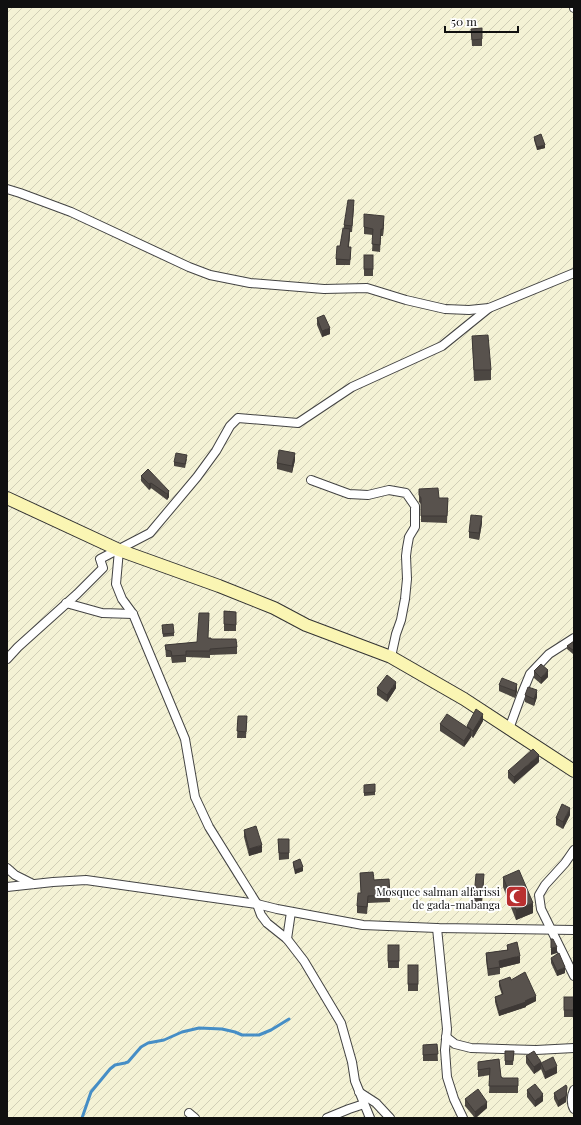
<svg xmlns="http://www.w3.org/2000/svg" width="581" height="1125" viewBox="0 0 581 1125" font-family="'Playfair Display',serif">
  <defs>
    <pattern id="farmland-furrows" width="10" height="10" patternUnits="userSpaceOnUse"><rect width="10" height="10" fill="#f4f2d5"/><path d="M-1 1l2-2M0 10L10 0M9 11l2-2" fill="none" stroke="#d0ceb6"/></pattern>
  </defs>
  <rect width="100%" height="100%" fill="#fefdf4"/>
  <rect fill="url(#farmland-furrows)" x="7" y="7" width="567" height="1111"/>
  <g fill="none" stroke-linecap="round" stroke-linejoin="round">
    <polyline stroke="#468ec6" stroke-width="3" points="82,1118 91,1092 110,1069 115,1065 125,1063 128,1062 141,1047 148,1043 164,1040 182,1032 199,1028 222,1029 235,1032 242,1035 259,1035 271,1030 289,1019"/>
    <defs>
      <g id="street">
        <polyline points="574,7 574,8"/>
        <polyline points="7,189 20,193 71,212 189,267 210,275 250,283 324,289 367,288 406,300 445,309 469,310 489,308 574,273"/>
        <polyline points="311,480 349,494 368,495 389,490 406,493 415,506 415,527 409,537 407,548 406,556 407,579 405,599 401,620 396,634 391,657"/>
        <polyline points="119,550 116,584 122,599 133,614 185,739 195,797 209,827 257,904 261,915 267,923 287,939 304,961 341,1023 352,1062 355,1081 370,1118"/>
        <polyline points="66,603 102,613 133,614"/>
        <polyline points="7,659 18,647 77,594 103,568 100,559 150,533 197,477 216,451 230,426 238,418 298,423 352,387 442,346 489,308"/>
        <polyline points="509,729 521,696 530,674 549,654 574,638"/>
        <polyline points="574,850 565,863 545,885 539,895 541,909 574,976"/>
        <polyline points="7,868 15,875 33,884"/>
        <polyline points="7,887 53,882 86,880 257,904 277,909 363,925 437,928 574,930"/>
        <polyline points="437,928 447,1029 445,1050 447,1077 454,1099 463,1118"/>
        <polyline points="287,939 291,912"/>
        <polyline points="446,1037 455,1044 471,1048 536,1050 574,1048"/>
        <path d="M574,1090c-3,6 -3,14 0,19"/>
        <polyline points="359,1092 376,1103 390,1118"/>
        <polyline points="189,1113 195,1118"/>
        <polyline points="327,1118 349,1109 364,1104"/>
      </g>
      <polyline id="secondary" points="7,498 119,550 219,586 274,608 306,625 391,657 464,699 574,771"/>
    </defs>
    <use href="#street" stroke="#434343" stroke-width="10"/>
    <use href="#secondary" stroke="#323232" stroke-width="14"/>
    <use href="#street" stroke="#fff" stroke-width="8"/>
    <use href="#secondary" stroke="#faf5b3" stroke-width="12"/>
  </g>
  <g fill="#4c4742">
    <polygon points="482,28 482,46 472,46 471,29"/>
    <polygon points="534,137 545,148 537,150 534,140"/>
    <polygon points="354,207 352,232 350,232 349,247 351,253 350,265 336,265 336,259 340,246 344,228 344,225"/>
    <polygon points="364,214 384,223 383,236 381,236 380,252 372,251 373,235 364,234"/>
    <rect x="364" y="255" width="9" height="21"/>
    <polygon points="317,318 330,334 322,337 317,325"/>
    <polygon points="472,336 491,370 491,380 474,381"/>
    <polygon points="187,459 185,468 174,466 174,462"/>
    <polygon points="295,460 292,473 277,469 277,463"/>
    <polygon points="148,469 169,497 167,500 151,488 149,490 141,481 141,476"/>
    <polygon points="419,489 439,498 448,498 447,523 421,522 421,504 419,502"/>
    <polygon points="482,523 479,540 469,538 469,532"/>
    <polygon points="224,611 236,612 236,631 224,631"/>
    <polygon points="162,625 174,633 174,636 163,637"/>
    <polygon points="208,638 237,647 237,654 210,655 210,658 186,657 186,662 172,663 171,657 166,657 165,645 197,642"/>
    <polygon points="574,641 573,654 567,649 567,646"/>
    <polygon points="534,671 548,677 541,684 534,678"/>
    <polygon points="499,685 517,691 515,698 499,691"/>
    <polygon points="377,688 396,688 387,702 377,695"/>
    <polygon points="525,695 537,697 534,706 525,702"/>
    <polygon points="238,716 247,716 246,738 237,738"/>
    <polygon points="483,721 473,738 471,736 471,737 464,747 440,731 440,724 467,727 467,726"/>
    <polygon points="539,762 514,784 508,778 508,771"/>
    <polygon points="364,785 375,792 375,795 364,796"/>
    <polygon points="570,815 563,829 556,825 556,818"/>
    <polygon points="244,830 262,852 249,856 244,837"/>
    <polygon points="278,839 289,853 289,859 279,860"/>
    <polygon points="293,862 303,871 295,874 293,865"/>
    <polygon points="360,873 374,880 389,879 390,902 368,903 367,914 357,913 357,906 361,893"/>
    <polygon points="503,877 533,913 516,920 503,887"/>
    <polygon points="484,881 482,903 474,903 474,896"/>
    <rect x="388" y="945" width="11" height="23"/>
    <polygon points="507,945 520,963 500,968 500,974 488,976 486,960 486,953 507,950"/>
    <polygon points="551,958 565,973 557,976 551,963"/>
    <rect x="408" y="965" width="10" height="26"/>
    <polygon points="511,980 536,1001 526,1006 526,1007 499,1016 495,1002 495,997 502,995 499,986 499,981"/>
    <rect x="564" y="997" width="10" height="20"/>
    <polygon points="437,1044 438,1061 423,1061 423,1045"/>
    <polygon points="505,1051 514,1051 513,1065 505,1065"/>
    <polygon points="526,1056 541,1063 557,1073 545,1079 541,1069 534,1074 526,1063"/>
    <polygon points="499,1059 501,1077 502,1078 518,1078 518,1093 489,1093 490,1075 478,1077 478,1062"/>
    <polygon points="527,1090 543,1101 535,1107 527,1097"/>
    <polygon points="554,1093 567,1093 566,1102 558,1107 554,1099"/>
    <polygon points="465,1099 487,1108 476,1118 475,1118 465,1106"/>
  </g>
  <g fill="#3e3936">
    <polygon points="545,145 545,148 537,150 537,147"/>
    <polygon points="384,216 384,223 383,236 383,229"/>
    <polygon points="350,229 350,235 348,252 348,247"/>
    <polygon points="330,328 330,334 322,337 322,331"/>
    <polygon points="295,453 295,460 292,473 292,466"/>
    <polygon points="151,483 151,488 149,490 149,484"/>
    <polygon points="169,491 169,497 167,500 167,494"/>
    <polygon points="482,516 482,523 479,540 479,533"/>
    <polygon points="548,670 548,677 541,684 541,678"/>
    <polygon points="396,682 396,688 387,702 387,695"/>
    <polygon points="517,684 517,691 515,698 515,691"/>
    <polygon points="537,690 537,697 534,706 534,699"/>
    <polygon points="483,714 483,721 473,738 473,731"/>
    <polygon points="471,730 471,737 464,747 464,741"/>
    <polygon points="539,755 539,762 514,784 514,777"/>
    <polygon points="570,808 570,815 563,829 563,822"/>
    <polygon points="262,845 262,852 249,856 249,849"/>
    <polygon points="303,867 303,871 295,874 295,870"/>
    <polygon points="533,903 533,913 516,920 516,910"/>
    <polygon points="557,947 557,953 551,955 551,948"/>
    <polygon points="520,956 520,963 500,968 499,961"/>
    <polygon points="565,967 565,973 557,976 557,971"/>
    <polygon points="536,996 536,1001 526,1006 526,1007 499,1016 499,1011 525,1001"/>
    <polygon points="541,1062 541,1064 541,1063 541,1069 534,1074 534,1067"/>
    <polygon points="557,1066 557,1073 545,1079 545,1072"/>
    <polygon points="567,1087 566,1102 558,1107 558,1101"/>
    <polygon points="543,1094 543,1101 535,1107 535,1101"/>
    <polygon points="487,1102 487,1108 475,1118 475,1112"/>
  </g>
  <g fill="#58524d" stroke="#3e3936">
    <polygon points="482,28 482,39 472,40 471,29"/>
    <polygon points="541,134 545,145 537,147 534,137"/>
    <polygon points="348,200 354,200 352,226 344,225"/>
    <polygon points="364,214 384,216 383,229 381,229 380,245 372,244 373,229 364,227"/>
    <polygon points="343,228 350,229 348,247 351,247 350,260 336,259 337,246 340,246"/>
    <rect x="364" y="255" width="9" height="14"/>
    <polygon points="324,315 330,328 322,331 317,318"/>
    <polygon points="488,335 491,370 474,370 472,336"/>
    <polygon points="279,450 295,453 292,466 277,463"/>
    <polygon points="176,453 187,455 185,464 174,462"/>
    <polygon points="148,469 169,491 167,494 151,483 149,484 141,476"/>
    <polygon points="438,488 439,498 448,498 447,516 421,516 421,498 419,495 419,489"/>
    <polygon points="471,515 482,516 479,533 469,532"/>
    <polygon points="224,611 236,612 236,625 224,624"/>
    <polygon points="199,613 209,613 208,638 211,638 211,639 236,639 237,647 210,649 210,651 186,651 186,655 172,656 171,651 166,650 165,645 197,642"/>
    <polygon points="173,624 174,633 163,634 162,625"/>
    <polygon points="574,641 574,650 573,650 567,646"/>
    <polygon points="541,664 548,670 541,678 534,671"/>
    <polygon points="387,675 396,682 387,695 377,688"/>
    <polygon points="502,678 517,684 515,691 499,685"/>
    <polygon points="528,687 537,690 534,699 525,695"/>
    <polygon points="476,709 483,714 473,731 467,726"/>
    <polygon points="447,714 471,730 464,741 440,724"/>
    <polygon points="238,716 247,716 246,732 237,731"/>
    <polygon points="533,749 539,755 514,777 508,771"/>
    <polygon points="375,784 375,792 364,793 364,785"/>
    <polygon points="562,804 570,808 563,822 556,818"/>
    <polygon points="256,826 262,845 249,849 244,830"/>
    <polygon points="278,839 289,839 289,853 279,853"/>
    <polygon points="300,859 303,867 295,870 293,862"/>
    <polygon points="519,870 533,903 516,910 503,877"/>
    <polygon points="373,872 374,880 389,879 390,895 368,896 367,907 357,906 358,893 361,893 360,873"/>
    <polygon points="476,874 484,874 482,897 474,896"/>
    <polygon points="551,939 553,939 557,947 551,948"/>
    <polygon points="517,942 520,956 499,961 500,967 488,969 486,953 508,950 507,945"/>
    <rect x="388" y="945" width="11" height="16"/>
    <polygon points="559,953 565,967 557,971 551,958"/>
    <rect x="408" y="965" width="10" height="19"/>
    <polygon points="525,972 536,996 525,1001 526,1002 499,1011 495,997 503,994 499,981 510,977 511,980"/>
    <rect x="564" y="997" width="10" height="13"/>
    <polygon points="437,1044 438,1054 423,1055 423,1045"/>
    <polygon points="505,1051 514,1051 513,1061 505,1061"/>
    <polygon points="534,1051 541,1062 534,1067 526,1056"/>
    <polygon points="553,1057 557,1066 545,1072 541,1063"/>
    <polygon points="499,1059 501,1077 502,1077 502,1078 518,1078 518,1086 489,1086 490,1068 478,1070 478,1062"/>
    <polygon points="535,1084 543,1094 535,1101 527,1090"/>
    <polygon points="566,1085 567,1087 566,1096 558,1101 554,1093"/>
    <polygon points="478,1089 487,1102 475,1112 465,1099"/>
  </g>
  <defs>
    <symbol id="mosque-square" viewBox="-11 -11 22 22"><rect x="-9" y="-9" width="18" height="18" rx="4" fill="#b92f30" stroke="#fff"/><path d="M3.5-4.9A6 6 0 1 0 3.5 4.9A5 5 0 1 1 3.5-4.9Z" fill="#fff"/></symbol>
  </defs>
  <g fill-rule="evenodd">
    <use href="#mosque-square" x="504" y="884" width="25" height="25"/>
  </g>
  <g text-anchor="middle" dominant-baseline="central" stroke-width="4" stroke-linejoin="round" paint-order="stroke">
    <g font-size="11" fill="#101010" stroke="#fff" text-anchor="end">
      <text x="500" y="891">Mosquee salman alfarissi<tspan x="500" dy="13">de gada-mabanga</tspan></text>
    </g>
  </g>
  <rect width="581" height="1125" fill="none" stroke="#101010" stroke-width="16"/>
  <path d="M445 26v6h73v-6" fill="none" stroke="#101010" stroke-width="2"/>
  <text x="451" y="26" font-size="12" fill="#101010" stroke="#ffffff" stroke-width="3" paint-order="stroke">50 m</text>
</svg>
